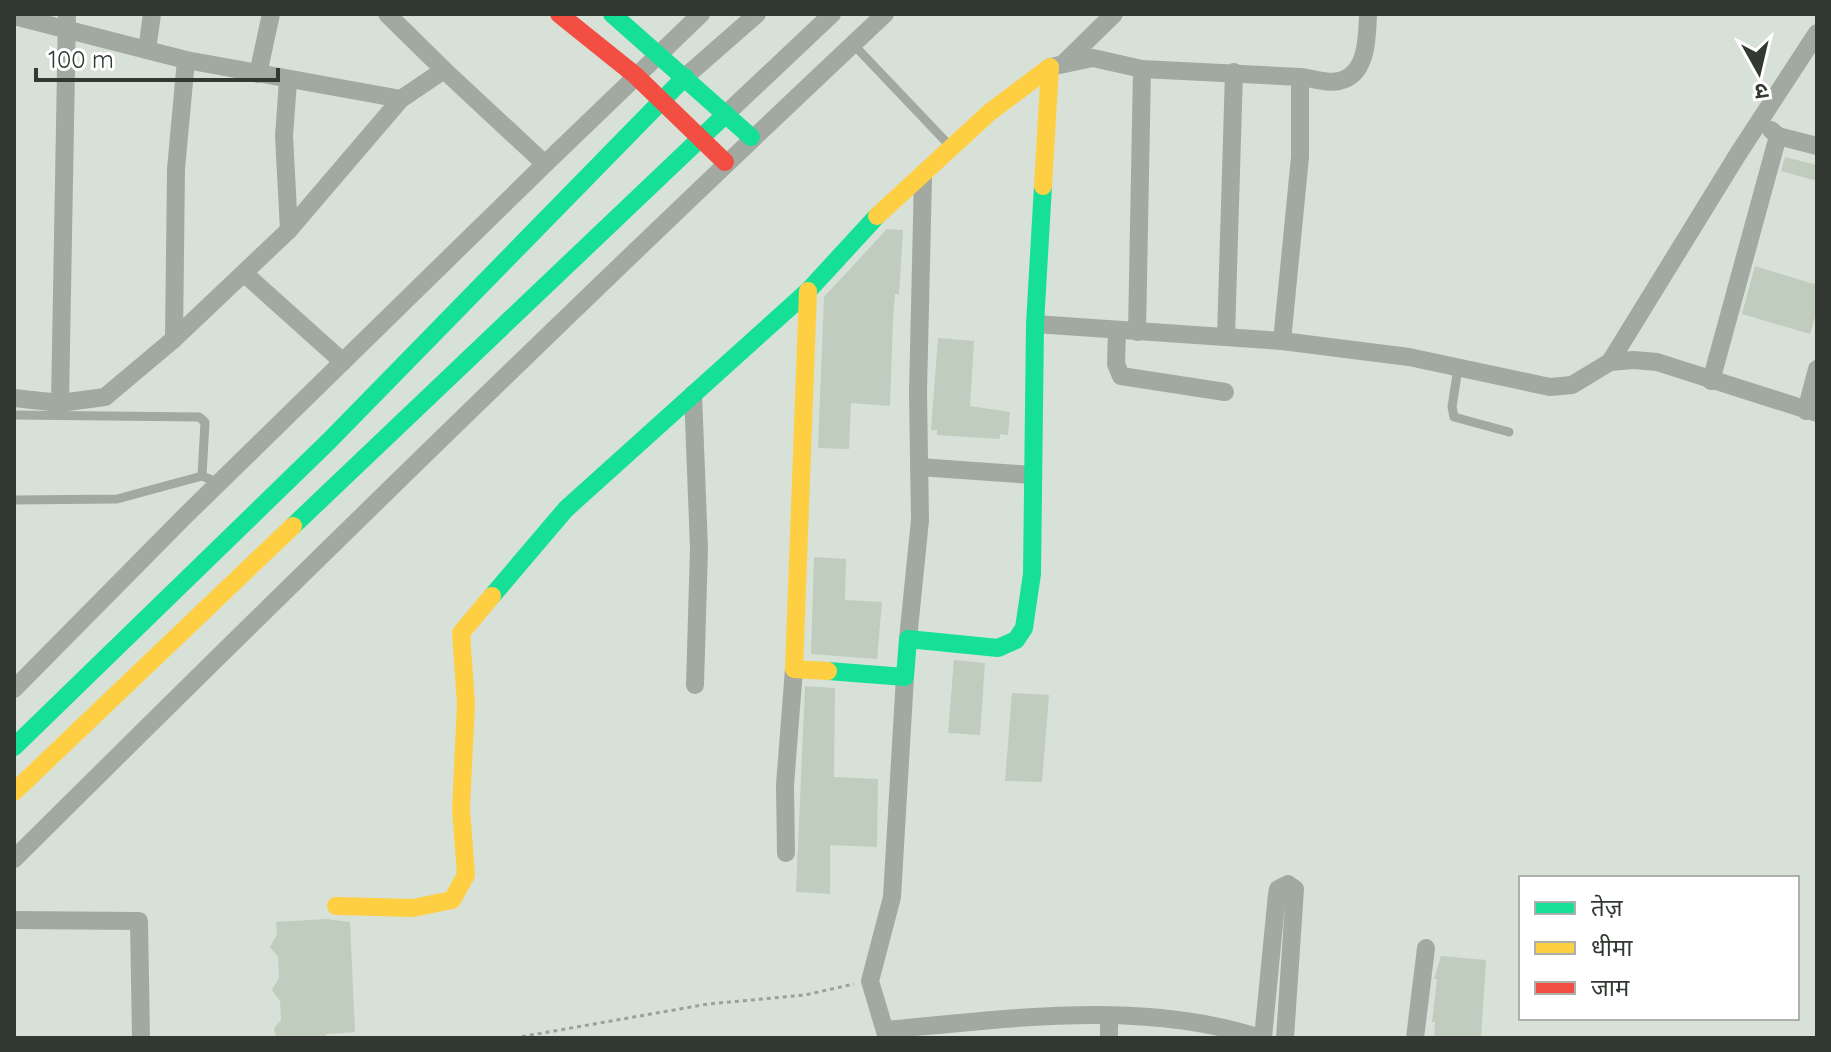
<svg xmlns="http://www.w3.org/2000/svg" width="1831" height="1052" viewBox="0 0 1831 1052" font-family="Quicksand,'Noto Sans Devanagari',sans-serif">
  <rect width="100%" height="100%" fill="#d8e1d7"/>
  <g fill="#c0ccbe">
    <polygon points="1785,157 1817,165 1817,181 1781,171"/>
    <polygon points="887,229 903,230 899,294 895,294 893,318 890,406 851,403 849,449 818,448 824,297"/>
    <polygon points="1755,266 1817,285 1817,310 1810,334 1742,314"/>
    <polygon points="938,338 974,341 970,406 1010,412 1008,435 1000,434 1000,439 937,435 937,430 931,430"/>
    <polygon points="814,557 846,559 845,600 882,602 877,659 811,654"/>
    <polygon points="954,660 985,663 980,735 948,733"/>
    <polygon points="805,686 835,688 834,777 878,779 877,847 830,845 830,894 796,892"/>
    <polygon points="1012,693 1049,695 1042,782 1005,781"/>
    <polygon points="327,919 350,922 355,1032 327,1034 324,1038 276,1038 274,1028 281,1020 280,1001 272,990 279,978 278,957 270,947 277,934 276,922"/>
    <polygon points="1441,956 1486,960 1481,1038 1434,1038 1435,1022 1432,1022 1437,979 1434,979"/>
  </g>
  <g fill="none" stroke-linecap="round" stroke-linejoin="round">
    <polyline stroke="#9ba09a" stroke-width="3" stroke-dasharray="4 4" stroke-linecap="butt" points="514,1038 708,1004 805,995 854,984"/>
    <g stroke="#a2a9a1" stroke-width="9">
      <polyline points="853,44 950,146"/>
      <polyline points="1458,368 1452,407 1454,417 1509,432"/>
      <polyline points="14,415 199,417 205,422 202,476"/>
      <polyline points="14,500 117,499 202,476 219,483"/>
    </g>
    <g stroke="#a2a9a1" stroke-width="18">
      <polyline points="387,14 444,70"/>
      <polyline points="14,16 186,60 401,99 289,230 174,339 105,397 60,403"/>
      <polyline points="147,50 152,14"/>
      <polyline points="1065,62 1114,14"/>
      <polyline points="1050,67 1093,58 1142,69 1300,77 1300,157 1282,341"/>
      <polyline points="258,74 271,14"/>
      <polyline points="685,77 757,14"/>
      <path d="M1300,77c12,1 28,7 39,4 29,-6 28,-45 29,-67"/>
      <polyline points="288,81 284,136 289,230"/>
      <polyline points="726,114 832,14"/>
      <polyline points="1771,130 1778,136 1817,146"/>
      <polyline points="545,164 701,14"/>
      <polyline points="246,275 343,362"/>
      <polyline points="1035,324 1282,341 1409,357 1550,387 1572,385 1610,362 1634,360 1657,362 1817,413"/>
      <polyline points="1117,330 1116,364 1121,376 1225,392"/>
      <polyline points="1137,332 1142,69"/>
      <polyline points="1226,337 1234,72"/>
      <polyline points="174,339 176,169 186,60"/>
      <polyline points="1610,362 1738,154 1817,33"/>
      <polyline points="1711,381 1778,136"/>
      <polyline points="693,394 699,548 695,685"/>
      <polyline points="14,398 60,403 67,14"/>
      <polyline points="1806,411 1817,369"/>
      <polyline points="919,467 1032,475"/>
      <polyline points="908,639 920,520 918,392 923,177"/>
      <polyline points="14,689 184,517 545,164 444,70 401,99"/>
      <polyline points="786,853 785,785 794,669"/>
      <path d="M14,859c287,-285 576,-568 871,-845"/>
      <polyline points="14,920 139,921 141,1038"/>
      <path d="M885,1030c121,-11 257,-31 375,8"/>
      <polyline points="887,1038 870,981 892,897 905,677"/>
      <polyline points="1109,1038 1109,1016"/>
      <polyline points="1263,1038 1277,894 1278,889 1288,884 1295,889 1285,1038"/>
      <polyline points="1415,1038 1426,948"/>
    </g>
    <g stroke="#16e098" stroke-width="18">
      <polyline points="612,14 751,137"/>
      <polyline points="293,526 726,114"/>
      <polyline points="492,596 566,509 808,291 877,216"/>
      <polyline points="828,671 905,677 908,639 998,648 1016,640 1024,628 1032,574 1035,324 1043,186"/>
      <polyline points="14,747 329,441 685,77"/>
    </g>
    <g stroke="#ffcf43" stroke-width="18">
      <polyline points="877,216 990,112 1050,67 1043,186"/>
      <polyline points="808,291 794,669 828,671"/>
      <polyline points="14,792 293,526"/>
      <polyline points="336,906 413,908 452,900 466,875 461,809 466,704 461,633 492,596"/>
    </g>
    <polyline stroke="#f24e42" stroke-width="18" points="559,14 635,75 725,162"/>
  </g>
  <rect width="1831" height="1052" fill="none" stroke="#323932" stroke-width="32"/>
  <rect x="1519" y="876" width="280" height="144" fill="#ffffff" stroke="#adb0ad" stroke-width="2"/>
  <rect x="1535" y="902" width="40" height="12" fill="#16e098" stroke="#adb0ad" stroke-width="2"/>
  <text x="1591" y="916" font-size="24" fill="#323932">तेज़</text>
  <rect x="1535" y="942" width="40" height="12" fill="#ffcf43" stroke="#adb0ad" stroke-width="2"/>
  <text x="1591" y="956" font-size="24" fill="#323932">धीमा</text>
  <rect x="1535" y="982" width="40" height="12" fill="#f24e42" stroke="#adb0ad" stroke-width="2"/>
  <text x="1591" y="996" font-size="24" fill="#323932">जाम</text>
  <g transform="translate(1759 72) rotate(172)" stroke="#ffffff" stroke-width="6" paint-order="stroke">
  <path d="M0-6L14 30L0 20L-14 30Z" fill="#323932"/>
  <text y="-12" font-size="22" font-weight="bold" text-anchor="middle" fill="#323932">उ</text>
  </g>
  <path d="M36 68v12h242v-12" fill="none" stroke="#323932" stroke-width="4"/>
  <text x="48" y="68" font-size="24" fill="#323932" stroke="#ffffff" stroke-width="6" paint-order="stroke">100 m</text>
</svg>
